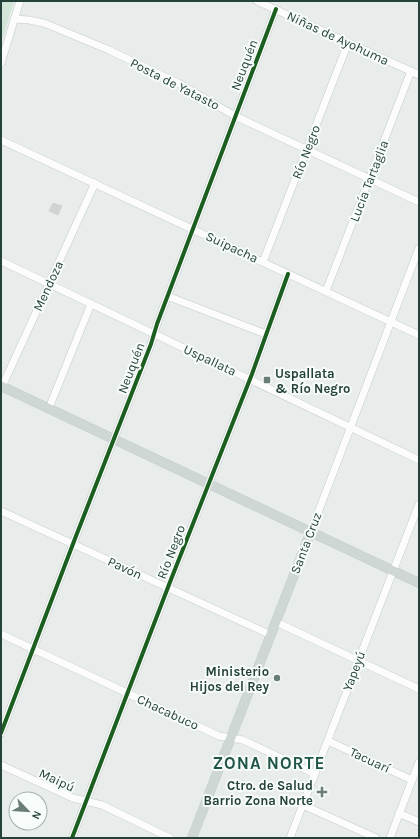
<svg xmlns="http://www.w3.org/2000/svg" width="420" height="839" viewBox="0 0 420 839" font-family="Karla,sans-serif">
  <rect width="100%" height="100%" fill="#e8edeb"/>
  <polygon fill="#d1e6d8" points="1,1 14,1 1,43"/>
  <polygon fill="#cfd4d2" stroke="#d1d6d4" points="53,203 62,206 58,215 49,211"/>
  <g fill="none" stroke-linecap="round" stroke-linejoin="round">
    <defs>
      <g id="minor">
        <polyline points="257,1 419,75"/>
        <polyline points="14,19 29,20 44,23 109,50 180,84 235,116 419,202"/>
        <polyline points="1,63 20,1"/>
        <polyline points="1,140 419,335"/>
        <polyline points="1,261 419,460"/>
        <polyline points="263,262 348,43"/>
        <polyline points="326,291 411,71"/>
        <polyline points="167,296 266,334"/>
        <polyline points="1,389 95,183"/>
        <polyline points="49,408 91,304"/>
        <polyline points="1,511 271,635"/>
        <polyline points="311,531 419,248"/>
        <polyline points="276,622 419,689"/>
        <polyline points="1,634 219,736 243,740 315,774"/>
        <polyline points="1,733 76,536 151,344 157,324 276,9"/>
        <polyline points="328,741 412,780"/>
        <polyline points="1,765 73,798 102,805 170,838"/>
        <polyline points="303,805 376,838"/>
        <polyline points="399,813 419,822"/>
        <polyline points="72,838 170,582 252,374 288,274"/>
        <polyline points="290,838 419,504"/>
        <polyline points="390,838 419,762"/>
      </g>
      <g id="major">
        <polyline points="1,386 419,583"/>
        <polyline points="192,838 311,531"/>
      </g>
    </defs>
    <use href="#minor" stroke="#c5cac8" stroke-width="8"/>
    <use href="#major" stroke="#c3ccc9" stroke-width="10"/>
    <use href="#minor" stroke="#fcfcfc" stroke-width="7"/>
    <use href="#major" stroke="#cfd7d5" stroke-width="9"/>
    <defs>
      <g id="cycleway">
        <polyline points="1,733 76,536 151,344 157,324 276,9"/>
        <polyline points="72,838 170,582 252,374 288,274"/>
      </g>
    </defs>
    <use href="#cycleway" stroke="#f7fbf9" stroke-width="6"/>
    <use href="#cycleway" stroke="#1b5e20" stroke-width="4"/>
  </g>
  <g fill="#697e78" stroke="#f7fbf9" stroke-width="1.5">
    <rect x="263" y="376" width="8" height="8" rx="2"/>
    <circle cx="277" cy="678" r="4"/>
    <path d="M320 786h4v4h4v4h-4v4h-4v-4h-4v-4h4z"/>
  </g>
  <g text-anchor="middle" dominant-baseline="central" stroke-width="4" stroke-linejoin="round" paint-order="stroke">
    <g font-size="13" fill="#24423a" stroke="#f7fbf9">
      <text transform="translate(338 38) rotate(25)">Niñas de Ayohuma</text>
      <text transform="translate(244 65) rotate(-69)">Neuquén</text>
      <text transform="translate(175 84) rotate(27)">Posta de Yatasto</text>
      <text transform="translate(306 152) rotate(-69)">Río Negro</text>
      <text transform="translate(369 181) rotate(-69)">Lucía Tartaglia</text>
      <text transform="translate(232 247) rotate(25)">Suipacha</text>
      <text transform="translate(48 286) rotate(-65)">Mendoza</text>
      <text transform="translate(210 360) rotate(25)">Uspallata</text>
      <text transform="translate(131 368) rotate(-69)">Neuquén</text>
      <text transform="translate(306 543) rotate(-69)">Santa Cruz</text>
      <text transform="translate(171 552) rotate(-69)">Río Negro</text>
      <text transform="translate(125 568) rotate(25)">Pavón</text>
      <text transform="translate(354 671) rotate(-69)">Yapeyú</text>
      <text transform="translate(168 712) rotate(25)">Chacabuco</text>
      <text transform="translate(370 760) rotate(25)">Tacuarí</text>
      <text transform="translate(57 780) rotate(25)">Maipú</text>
    </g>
    <g font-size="13" font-weight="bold" fill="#24423a" stroke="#f7fbf9" text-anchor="end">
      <text x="275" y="373" text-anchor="start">Uspallata<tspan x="275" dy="15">&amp; Río Negro</tspan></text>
      <text x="269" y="671">Ministerio<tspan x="269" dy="15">Hijos del Rey</tspan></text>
      <text x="313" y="785">Ctro. de Salud<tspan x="313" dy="15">Barrio Zona Norte</tspan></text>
    </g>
    <g font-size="17" font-weight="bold" letter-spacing="1" fill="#1f5548" stroke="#f7fbf9">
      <text x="269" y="763">ZONA NORTE</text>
    </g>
  </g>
  <rect width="420" height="839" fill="none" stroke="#24423a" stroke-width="4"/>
  <g transform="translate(28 811) rotate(115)"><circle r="19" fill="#f7fbf9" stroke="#a3b1ad"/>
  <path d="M0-3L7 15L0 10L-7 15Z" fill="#697e78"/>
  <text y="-6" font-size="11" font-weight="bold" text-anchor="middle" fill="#24423a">N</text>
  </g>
</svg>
